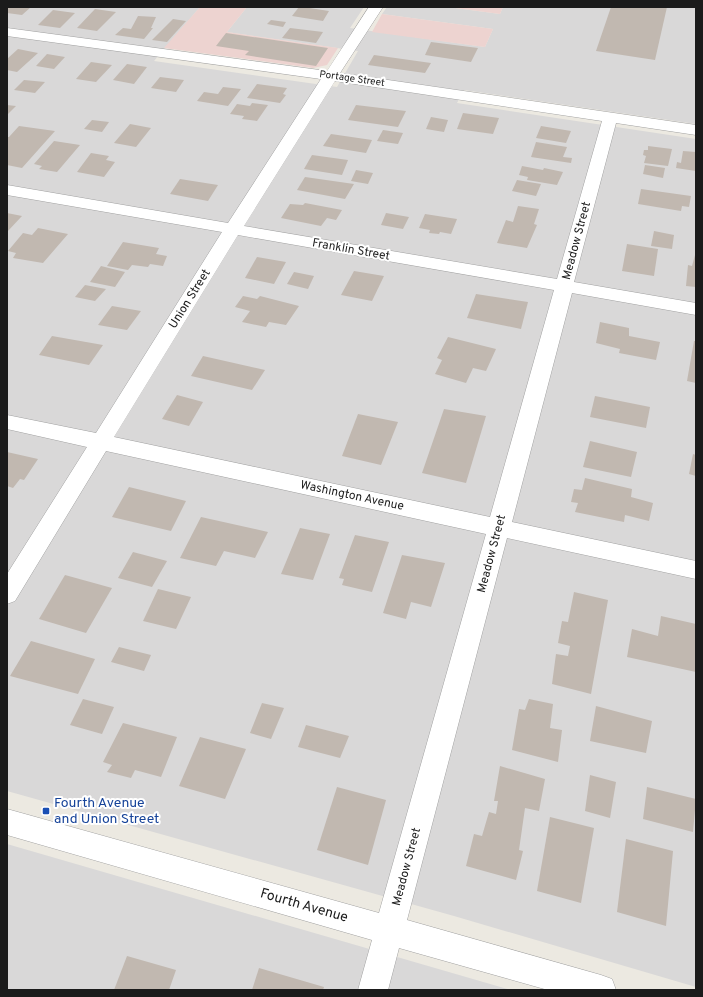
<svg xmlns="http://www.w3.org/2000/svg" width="703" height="997" viewBox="0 0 703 997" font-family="Overpass,sans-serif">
  <rect width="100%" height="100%" fill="#ece9e1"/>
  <g fill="#d9d8d8">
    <polygon points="7,7 200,7 154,61 337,87 358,51 227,32 247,7 364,7 350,28 485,47 493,29 382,14 387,7 448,7 500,14 503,7 696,7 696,124 464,90 457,103 696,139 696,987 454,916 7,791"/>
    <polygon points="7,844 511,990 7,990"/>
  </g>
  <g fill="#edd3d0">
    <polygon points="200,7 247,7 227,32 338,48 327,65 313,68 164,48"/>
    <polygon points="448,7 503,7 500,14"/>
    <polygon points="382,14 493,29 485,47 372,32"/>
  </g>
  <g fill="#c1b8b0">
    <polygon points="7,7 31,7 22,15 7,13"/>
    <polygon points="299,7 303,7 329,11 323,21 292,16"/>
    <polygon points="611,7 667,7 655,60 596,51"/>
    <polygon points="95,9 116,12 97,31 77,28"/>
    <polygon points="53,10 75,13 60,28 38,25"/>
    <polygon points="138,16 156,17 151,28 153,28 144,39 115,35 123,28 131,29"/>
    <polygon points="173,19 186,21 167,42 152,40"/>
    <polygon points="271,20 286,22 283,27 267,24"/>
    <polygon points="290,28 323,32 316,43 282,38"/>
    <polygon points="226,33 328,48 316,66 245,55 249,51 216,46"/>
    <polygon points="431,42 478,48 471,62 425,55"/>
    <polygon points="18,49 38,53 17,72 7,70 7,59"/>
    <polygon points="47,54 65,57 54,69 36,66"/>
    <polygon points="374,55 431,63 425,73 368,65"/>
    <polygon points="91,62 112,65 96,82 76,79"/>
    <polygon points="127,64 147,67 134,84 113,80"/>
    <polygon points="160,77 184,80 176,92 151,88"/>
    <polygon points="24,80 45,82 35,93 14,90"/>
    <polygon points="257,84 287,88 283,94 286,95 280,103 247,98"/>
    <polygon points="223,87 241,89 228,106 197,101 204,92 218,94"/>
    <polygon points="252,103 268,105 257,121 242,119 244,116 230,114 237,104 250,106"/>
    <polygon points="7,105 16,106 7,115"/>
    <polygon points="356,105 406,111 398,127 348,120"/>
    <polygon points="463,113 499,118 493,134 457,129"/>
    <polygon points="431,117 448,120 444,132 426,129"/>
    <polygon points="92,120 109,122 102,132 84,129"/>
    <polygon points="130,124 151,128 136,147 114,143"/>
    <polygon points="19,126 55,131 22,168 7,165 7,137 9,137"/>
    <polygon points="541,126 571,131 566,143 536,138"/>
    <polygon points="383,130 403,133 398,144 377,141"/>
    <polygon points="331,134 372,140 366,153 323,146"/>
    <polygon points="54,141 80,145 57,172 39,169 42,166 34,164"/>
    <polygon points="536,142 567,147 563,157 572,158 571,163 531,157"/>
    <polygon points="648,146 672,149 668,166 644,163 646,156 643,155 644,150 648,150"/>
    <polygon points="683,151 696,152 696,171 676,168 677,162 681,163"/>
    <polygon points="91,153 109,156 106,160 115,162 104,177 77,172"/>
    <polygon points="312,155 348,160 342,175 304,169"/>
    <polygon points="645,165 665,168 663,178 643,174"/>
    <polygon points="522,166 543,170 544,168 563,172 557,185 527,180 528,177 519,175"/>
    <polygon points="356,170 373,173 368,184 351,181"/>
    <polygon points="305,177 354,184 345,199 297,190"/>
    <polygon points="180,179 218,185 208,201 170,194"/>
    <polygon points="517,180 541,184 536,196 512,191"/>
    <polygon points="641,189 691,196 689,207 682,206 681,211 638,204"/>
    <polygon points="305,203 342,210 336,220 327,218 321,226 281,218 290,204 303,205"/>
    <polygon points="518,206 539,209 534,224 537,225 527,248 497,243 506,220 513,222"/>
    <polygon points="7,213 22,216 7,232"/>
    <polygon points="386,213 409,217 403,229 381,225"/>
    <polygon points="425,214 457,219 451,234 440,232 439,234 429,233 430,230 419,228"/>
    <polygon points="38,228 68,234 43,263 13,258 16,253 8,251 23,233 32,235"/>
    <polygon points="654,231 674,235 672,249 651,246"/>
    <polygon points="123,242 159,248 156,254 167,256 163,266 150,264 148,267 132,265 128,270 107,266"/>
    <polygon points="627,244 658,249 654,276 622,271"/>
    <polygon points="695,255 696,255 696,287 686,286 688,265 692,266"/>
    <polygon points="257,257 286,262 274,284 245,278"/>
    <polygon points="101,266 125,272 115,287 90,282"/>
    <polygon points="354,271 384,276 372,301 341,295"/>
    <polygon points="294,272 314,276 308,289 287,284"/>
    <polygon points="85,285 106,289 95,301 75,297"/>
    <polygon points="476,294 528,302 521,329 467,318"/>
    <polygon points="243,296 257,299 260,296 299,306 286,325 269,322 266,327 242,322 250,311 235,307"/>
    <polygon points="112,306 141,311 127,330 98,325"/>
    <polygon points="600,322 629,328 629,336 660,342 656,360 619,353 620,349 596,343"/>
    <polygon points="52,336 103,345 89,365 39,355"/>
    <polygon points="448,337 496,349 486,371 473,368 466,383 435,374 442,360 437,358"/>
    <polygon points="694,341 696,341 696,383 687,381"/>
    <polygon points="203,356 265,370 252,390 191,376"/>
    <polygon points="177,395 203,402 189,426 162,419"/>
    <polygon points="595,396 650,407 646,428 590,417"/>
    <polygon points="444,409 486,416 466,483 422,473"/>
    <polygon points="358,414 398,422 381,465 342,456"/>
    <polygon points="590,441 637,452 631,477 583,467"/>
    <polygon points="7,452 38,459 24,480 20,479 13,488 7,486"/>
    <polygon points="693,454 696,455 696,476 689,474"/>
    <polygon points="585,478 632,489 631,497 653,503 649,521 625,515 624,522 575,512 578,503 571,502 574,489 582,490"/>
    <polygon points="129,487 186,501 171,531 112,517"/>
    <polygon points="201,517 268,532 255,558 224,551 216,566 180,558"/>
    <polygon points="300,528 330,534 313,580 281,574"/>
    <polygon points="355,535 389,542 372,592 342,585 344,579 339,578"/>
    <polygon points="133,552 167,561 152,587 118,578"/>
    <polygon points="402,555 445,563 431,607 411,602 406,619 383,613"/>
    <polygon points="65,575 112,588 86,633 39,619"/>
    <polygon points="158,589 191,597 176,629 143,621"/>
    <polygon points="574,592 608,600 591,694 552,684 556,654 568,656 570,646 558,643 562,621 568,622"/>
    <polygon points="661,616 696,624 696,672 627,657 632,629 658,636"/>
    <polygon points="31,641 95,659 78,694 10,676"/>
    <polygon points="119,647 151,655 144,671 111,662"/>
    <polygon points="83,699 114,707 102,734 70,725"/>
    <polygon points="529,699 553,704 550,728 562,730 558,762 512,750 519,709 525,710"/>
    <polygon points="262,703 284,708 271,739 250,733"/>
    <polygon points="596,706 652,721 646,753 590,741"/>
    <polygon points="123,723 177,737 161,777 135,770 131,778 107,772 112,765 103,762"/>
    <polygon points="306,725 349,736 340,758 298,747"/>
    <polygon points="200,737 246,749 225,799 179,786"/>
    <polygon points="500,766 545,779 539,811 525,808 519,850 523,851 516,880 466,866 474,834 482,836 489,812 496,814 498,801 494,801"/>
    <polygon points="590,775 616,782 610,818 585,811"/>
    <polygon points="337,787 386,800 368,865 317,850"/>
    <polygon points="647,787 696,799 693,832 643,819"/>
    <polygon points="550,817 594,828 581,903 537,891"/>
    <polygon points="626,839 673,851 666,926 617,912"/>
    <polygon points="127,956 176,970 169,990 114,990"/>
    <polygon points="259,968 324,987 323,990 252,990"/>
  </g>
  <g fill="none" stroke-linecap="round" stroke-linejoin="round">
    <defs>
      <path id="minor" d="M369,7h14l-43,66 356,52v10l-80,-12 -42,159 122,21v12l-124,-22 -60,229 184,39v18l-189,-41 -100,382 194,55 11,4 4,11h-68l-149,-42 -11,42h-30l14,-50 -365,-105v-26l372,104 107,-379 -380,-83 -91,150 -8,3v-30l80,-127 -80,-18v-14l89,18 126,-201 -215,-37v-10l221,38 93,-144 -314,-43v-8l320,43zM335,81l267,40 -45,158 -313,-53zM238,235l316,55 -64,227 -376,-80z"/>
    </defs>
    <use href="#minor" stroke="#a2a2a2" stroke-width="1"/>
    <use href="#minor" fill="#fff" fill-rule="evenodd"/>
  </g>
  <rect fill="#1a4fb4" stroke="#fff" stroke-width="1.5" x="42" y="807" width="8" height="8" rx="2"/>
  <g text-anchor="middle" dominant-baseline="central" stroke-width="4" stroke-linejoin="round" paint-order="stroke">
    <g font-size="10" fill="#1b1b1b" stroke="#fff">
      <text transform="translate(352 79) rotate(8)">Portage Street</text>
    </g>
    <g font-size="12" fill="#1b1b1b" stroke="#fff">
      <text transform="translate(577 241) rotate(-75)">Meadow Street</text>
      <text transform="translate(351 250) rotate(10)">Franklin Street</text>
      <text transform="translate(190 299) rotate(-58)">Union Street</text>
      <text transform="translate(352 496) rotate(12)">Washington Avenue</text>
      <text transform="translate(492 554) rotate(-75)">Meadow Street</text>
      <text transform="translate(407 867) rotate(-75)">Meadow Street</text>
    </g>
    <g font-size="14" fill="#164399" stroke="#fff" text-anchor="start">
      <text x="54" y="803">Fourth Avenue<tspan x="54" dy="16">and Union Street</tspan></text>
    </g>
    <g font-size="14" fill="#1b1b1b" stroke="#fff">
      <text transform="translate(304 906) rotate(16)">Fourth Avenue</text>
    </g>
  </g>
  <rect width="703" height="997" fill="none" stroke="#1b1b1b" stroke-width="16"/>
</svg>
